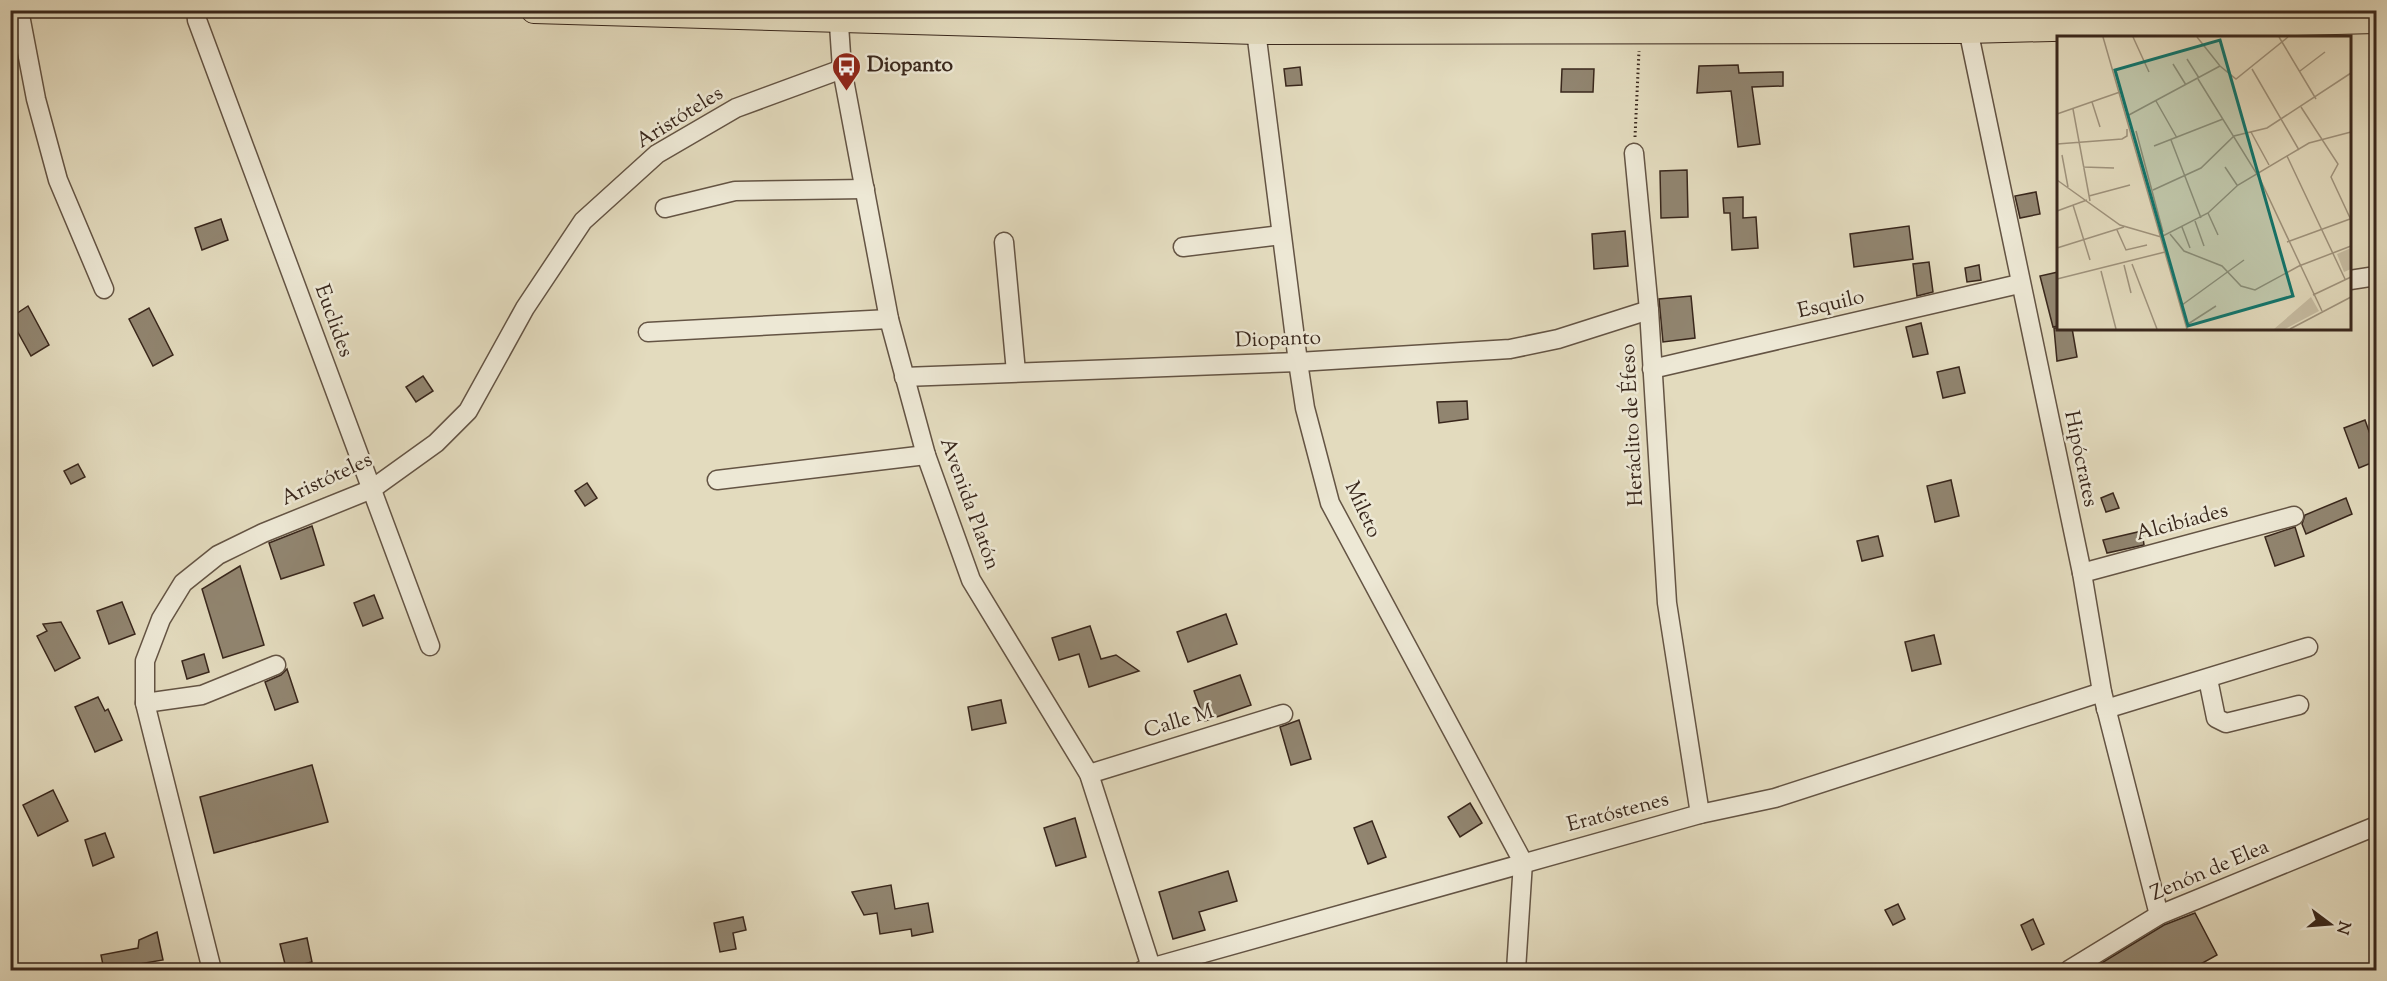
<svg xmlns="http://www.w3.org/2000/svg" width="2387" height="981" viewBox="0 0 2387 981" font-family="'Sorts Mill Goudy',serif">
  <rect width="100%" height="100%" fill="#e3dbbe"/>
  <filter id="stains"><feTurbulence type="fractalNoise" baseFrequency=".00333" numOctaves="4"/><feColorMatrix values="0 0 0 0 .2 0 0 0 0 .09 0 0 0 0 .02 0 0 0 .5 -.17"/></filter>
  <radialGradient id="worn" r=".72"><stop offset=".6" stop-color="#630" stop-opacity="0"/><stop offset="1" stop-color="#630" stop-opacity=".3"/></radialGradient>
  <g fill="#918570" stroke="#39271c" stroke-width="1.5">
    <polygon points="1738,65 1739,73 1783,72 1783,86 1752,87 1760,144 1738,147 1731,91 1697,93 1699,66"/>
    <polygon points="1300,67 1302,85 1286,86 1284,69"/>
    <polygon points="1562,69 1594,69 1593,92 1561,92"/>
    <polygon points="1687,170 1688,217 1661,218 1660,171"/>
    <polygon points="2036,192 2040,214 2020,218 2015,196"/>
    <polygon points="1743,197 1743,218 1756,217 1758,248 1732,250 1730,213 1724,213 1723,198"/>
    <polygon points="221,219 228,240 202,250 195,228"/>
    <polygon points="1909,226 1913,259 1854,267 1850,234"/>
    <polygon points="1625,231 1628,266 1594,269 1592,234"/>
    <polygon points="1929,262 1933,292 1917,296 1913,264"/>
    <polygon points="1979,265 1981,280 1967,282 1965,268"/>
    <polygon points="2058,272 2058,326 2053,327 2040,276"/>
    <polygon points="1691,296 1695,338 1663,342 1659,299"/>
    <polygon points="28,306 49,345 31,356 10,318"/>
    <polygon points="149,308 173,355 153,366 129,319"/>
    <polygon points="1921,323 1928,354 1913,357 1906,327"/>
    <polygon points="2054,328 2072,328 2077,357 2057,361"/>
    <polygon points="1959,367 1965,393 1943,398 1937,372"/>
    <polygon points="423,376 433,391 416,402 406,387"/>
    <polygon points="1467,401 1468,419 1439,423 1437,402"/>
    <polygon points="2365,420 2376,451 2376,461 2359,468 2344,428"/>
    <polygon points="78,464 85,477 71,484 64,471"/>
    <polygon points="1951,480 1959,516 1935,522 1927,486"/>
    <polygon points="587,483 597,498 585,506 575,491"/>
    <polygon points="2113,493 2119,508 2106,512 2101,498"/>
    <polygon points="2346,498 2352,514 2306,534 2302,524 2305,515"/>
    <polygon points="312,526 324,565 281,579 269,543"/>
    <polygon points="2295,527 2304,556 2275,566 2265,537"/>
    <polygon points="2142,531 2144,545 2107,553 2103,540"/>
    <polygon points="1878,536 1883,556 1862,561 1857,541"/>
    <polygon points="240,566 264,645 223,658 202,589"/>
    <polygon points="374,595 383,618 363,626 354,603"/>
    <polygon points="122,602 135,634 109,644 97,611"/>
    <polygon points="1226,614 1237,644 1188,662 1177,632"/>
    <polygon points="61,622 80,658 55,671 37,636 47,631 43,624"/>
    <polygon points="1090,626 1101,659 1116,655 1139,671 1089,687 1079,654 1059,660 1052,638"/>
    <polygon points="1934,635 1941,664 1912,671 1905,642"/>
    <polygon points="204,654 209,672 187,679 182,661"/>
    <polygon points="287,669 298,702 275,710 265,682 281,675"/>
    <polygon points="1240,675 1251,705 1205,721 1194,691"/>
    <polygon points="98,697 105,711 108,709 122,740 95,752 75,707"/>
    <polygon points="1001,700 1006,723 972,730 968,707"/>
    <polygon points="1299,720 1311,759 1291,765 1280,727"/>
    <polygon points="312,765 328,822 214,853 200,797"/>
    <polygon points="53,790 68,821 38,836 23,805"/>
    <polygon points="1470,803 1482,823 1460,837 1448,817"/>
    <polygon points="1075,818 1086,857 1056,866 1044,828"/>
    <polygon points="1372,821 1386,857 1368,864 1354,828"/>
    <polygon points="105,833 114,857 93,866 85,840"/>
    <polygon points="1228,871 1237,901 1199,912 1205,930 1173,939 1159,892"/>
    <polygon points="891,885 895,909 928,903 933,932 912,936 911,929 880,934 877,913 864,915 852,892"/>
    <polygon points="1898,904 1905,919 1893,925 1885,910"/>
    <polygon points="2195,913 2217,955 2190,970 2090,970 2164,925"/>
    <polygon points="743,917 746,930 733,933 736,949 720,952 714,923"/>
    <polygon points="2033,919 2044,944 2032,950 2021,925"/>
    <polygon points="157,932 163,960 104,970 101,955 138,948 139,940"/>
    <polygon points="307,938 312,962 286,968 280,944"/>
  </g>
  <g fill="none" stroke-linecap="round" stroke-linejoin="round">
    <defs>
      <g id="minor">
        <polyline points="19,10 36,99 58,180 104,289"/>
        <polyline points="196,10 197,20 430,646"/>
        <polyline points="838,10 842,69 889,319 926,455 971,580 1089,774 1152,970"/>
        <polyline points="1964,10 2082,573 2102,692 2159,915"/>
        <polyline points="1256,31 1298,362 1305,408 1330,503 1523,862 1516,970"/>
        <polyline points="1634,153 1649,310 1667,603 1700,814"/>
        <polyline points="665,208 735,191 865,189"/>
        <polyline points="1004,242 1016,372"/>
        <polyline points="1183,247 1281,235"/>
        <polyline points="2350,280 2376,276"/>
        <polyline points="648,332 889,319"/>
        <polyline points="1652,369 2019,284"/>
        <polyline points="904,377 1298,362 1510,349 1558,339 1649,310"/>
        <polyline points="717,480 926,455"/>
        <polyline points="2082,573 2294,516"/>
        <polyline points="2208,679 2216,718 2226,723 2299,705"/>
        <polyline points="145,703 202,695 276,665"/>
        <polyline points="2106,709 2308,647"/>
        <polyline points="1089,774 1283,714"/>
        <polyline points="212,970 145,703 145,661 161,619 183,583 218,555 263,533 372,489 436,443 468,411 525,308 583,221 657,154 736,108 842,69"/>
        <polyline points="1143,970 1700,814 1775,798 2102,692"/>
        <polyline points="2069,970 2159,915 2376,826"/>
      </g>
      <polyline id="highway" points="534,10 1256,31 1966,30 2376,20"/>
    </defs>
    <use href="#minor" stroke="#645444" stroke-width="21"/>
    <use href="#highway" stroke="#39271c" stroke-width="28"/>
    <polyline stroke="#39271c" stroke-width="3" stroke-dasharray="1.5 3" stroke-linecap="butt" points="1635,137 1639,51"/>
    <use href="#minor" stroke="#ede8d5" stroke-width="18"/>
    <use href="#highway" stroke="#e3dbbe" stroke-width="26"/>
  </g>
  <defs>
    <symbol id="bus-pin" viewBox="-11 -11 22 30"><path d="M0 17L-7.5 6A9.5 9.5 0 1 1 7.5 6Z" fill="#8f2418" stroke="#ede8d5"/><path d="M-5-6H5V4H4V6H2V4H-2V6H-4V4H-5ZM-3.5-4V0h7V-4ZM-3.5 1.2v1.5H-2V1.2ZM2 1.2v1.5H3.5V1.2Z" fill="#fff"/></symbol>
  </defs>
  <g fill-rule="evenodd">
    <use href="#bus-pin" x="830" y="50" width="33" height="45"/>
  </g>
  <g text-anchor="middle" dominant-baseline="central" stroke-width="5" stroke-linejoin="round" paint-order="stroke">
    <g font-size="21" font-weight="bold" fill="#39271c" stroke="#ede8d5" text-anchor="start">
      <text x="867" y="66">Diopanto</text>
    </g>
    <g font-size="21" fill="#39271c" stroke="#ede8d5">
      <text transform="translate(680 118) rotate(-32)">Aristóteles</text>
      <text transform="translate(1831 305) rotate(-13)">Esquilo</text>
      <text transform="translate(333 321) rotate(70)">Euclides</text>
      <text transform="translate(1278 340) rotate(-2)">Diopanto</text>
      <text transform="translate(1633 425) rotate(-93)">Heráclito de Éfeso</text>
      <text transform="translate(2080 459) rotate(78)">Hipócrates</text>
      <text transform="translate(327 480) rotate(-25)">Aristóteles</text>
      <text transform="translate(969 504) rotate(70)">Avenida Platón</text>
      <text transform="translate(1362 510) rotate(65)">Mileto</text>
      <text transform="translate(2182 523) rotate(-15)">Alcibíades</text>
      <text transform="translate(1179 722) rotate(-17)">Calle M</text>
      <text transform="translate(1618 813) rotate(-15)">Eratóstenes</text>
      <text transform="translate(2210 871) rotate(-23)">Zenón de Elea</text>
    </g>
  </g>
  <g transform="translate(2057 36)">
    <rect width="294" height="294" fill="#e3dbbe"/>
    <path d="M294,212v21l-7,3 -7,-18zM254,261l8,14 -34,18h-11z" fill="#c6bca2"/>
    <path fill="none" stroke="#9f937d" stroke-width="1.5" d="M46,1l84,292M76,1l16,35M140,1l23,29 16,13 52,-42M222,1l37,62M130,23l12,19M116,28l13,21M195,33l47,81M243,35l25,-19M141,43l62,100 62,132M99,65l21,37M35,66l8,25M244,71l37,57 -7,13 20,43M16,73l17,92M0,78l63,-22M70,80l93,-50M79,95l27,101M194,96l18,33M114,104l30,78M0,108l65,-5 5,-3v-7M97,110l69,-27M5,119l6,32M230,120l58,123M26,131l31,1M168,131l12,18M0,144l63,45 41,12 47,-24 30,-28 71,-42 42,-11M96,154l48,-22 33,-32 33,-8 84,-55M32,160l41,-11M16,169l17,55M0,175l30,-11M151,177l10,22M138,185l9,25M125,191l8,21M60,194l9,20 21,-5M113,198l14,17 38,15 19,20 14,4 44,-24 52,-20M230,206l63,-23M0,212l67,-21M75,228l25,65M67,229l7,28M44,235l15,58M0,243l108,-27M256,259l38,-18M125,269l62,-45M131,288l28,-18M233,293l61,-32"/>
    <path fill="#0f766e" fill-opacity="0.15" stroke="#0f766e" stroke-width="3" d="M163,4l73,256 -105,30 -73,-256z"/>
    <rect width="294" height="294" fill="none" stroke="#39271c" stroke-width="3"/>
  </g>
  <rect width="2387" height="981" fill="none" stroke="#e3dbbe" stroke-width="36"/>
  <rect x="12" y="12" width="2363" height="957" fill="none" stroke="#39271c" stroke-width="3"/>
  <rect x="18" y="18" width="2351" height="945" fill="none" stroke="#39271c" stroke-width="1.5"/>
  <g transform="translate(2330 924) rotate(106)" stroke="#ede8d5" stroke-width="4.5" paint-order="stroke">
  <path d="M0-4.5L10 22L0 15L-10 22Z" fill="#39271c"/>
  <text y="-9" font-size="16" font-weight="bold" text-anchor="middle" fill="#39271c">N</text>
  </g>
  <rect width="100%" height="100%" filter="url(#stains)"/>
  <rect width="100%" height="100%" fill="url(#worn)"/>
</svg>
